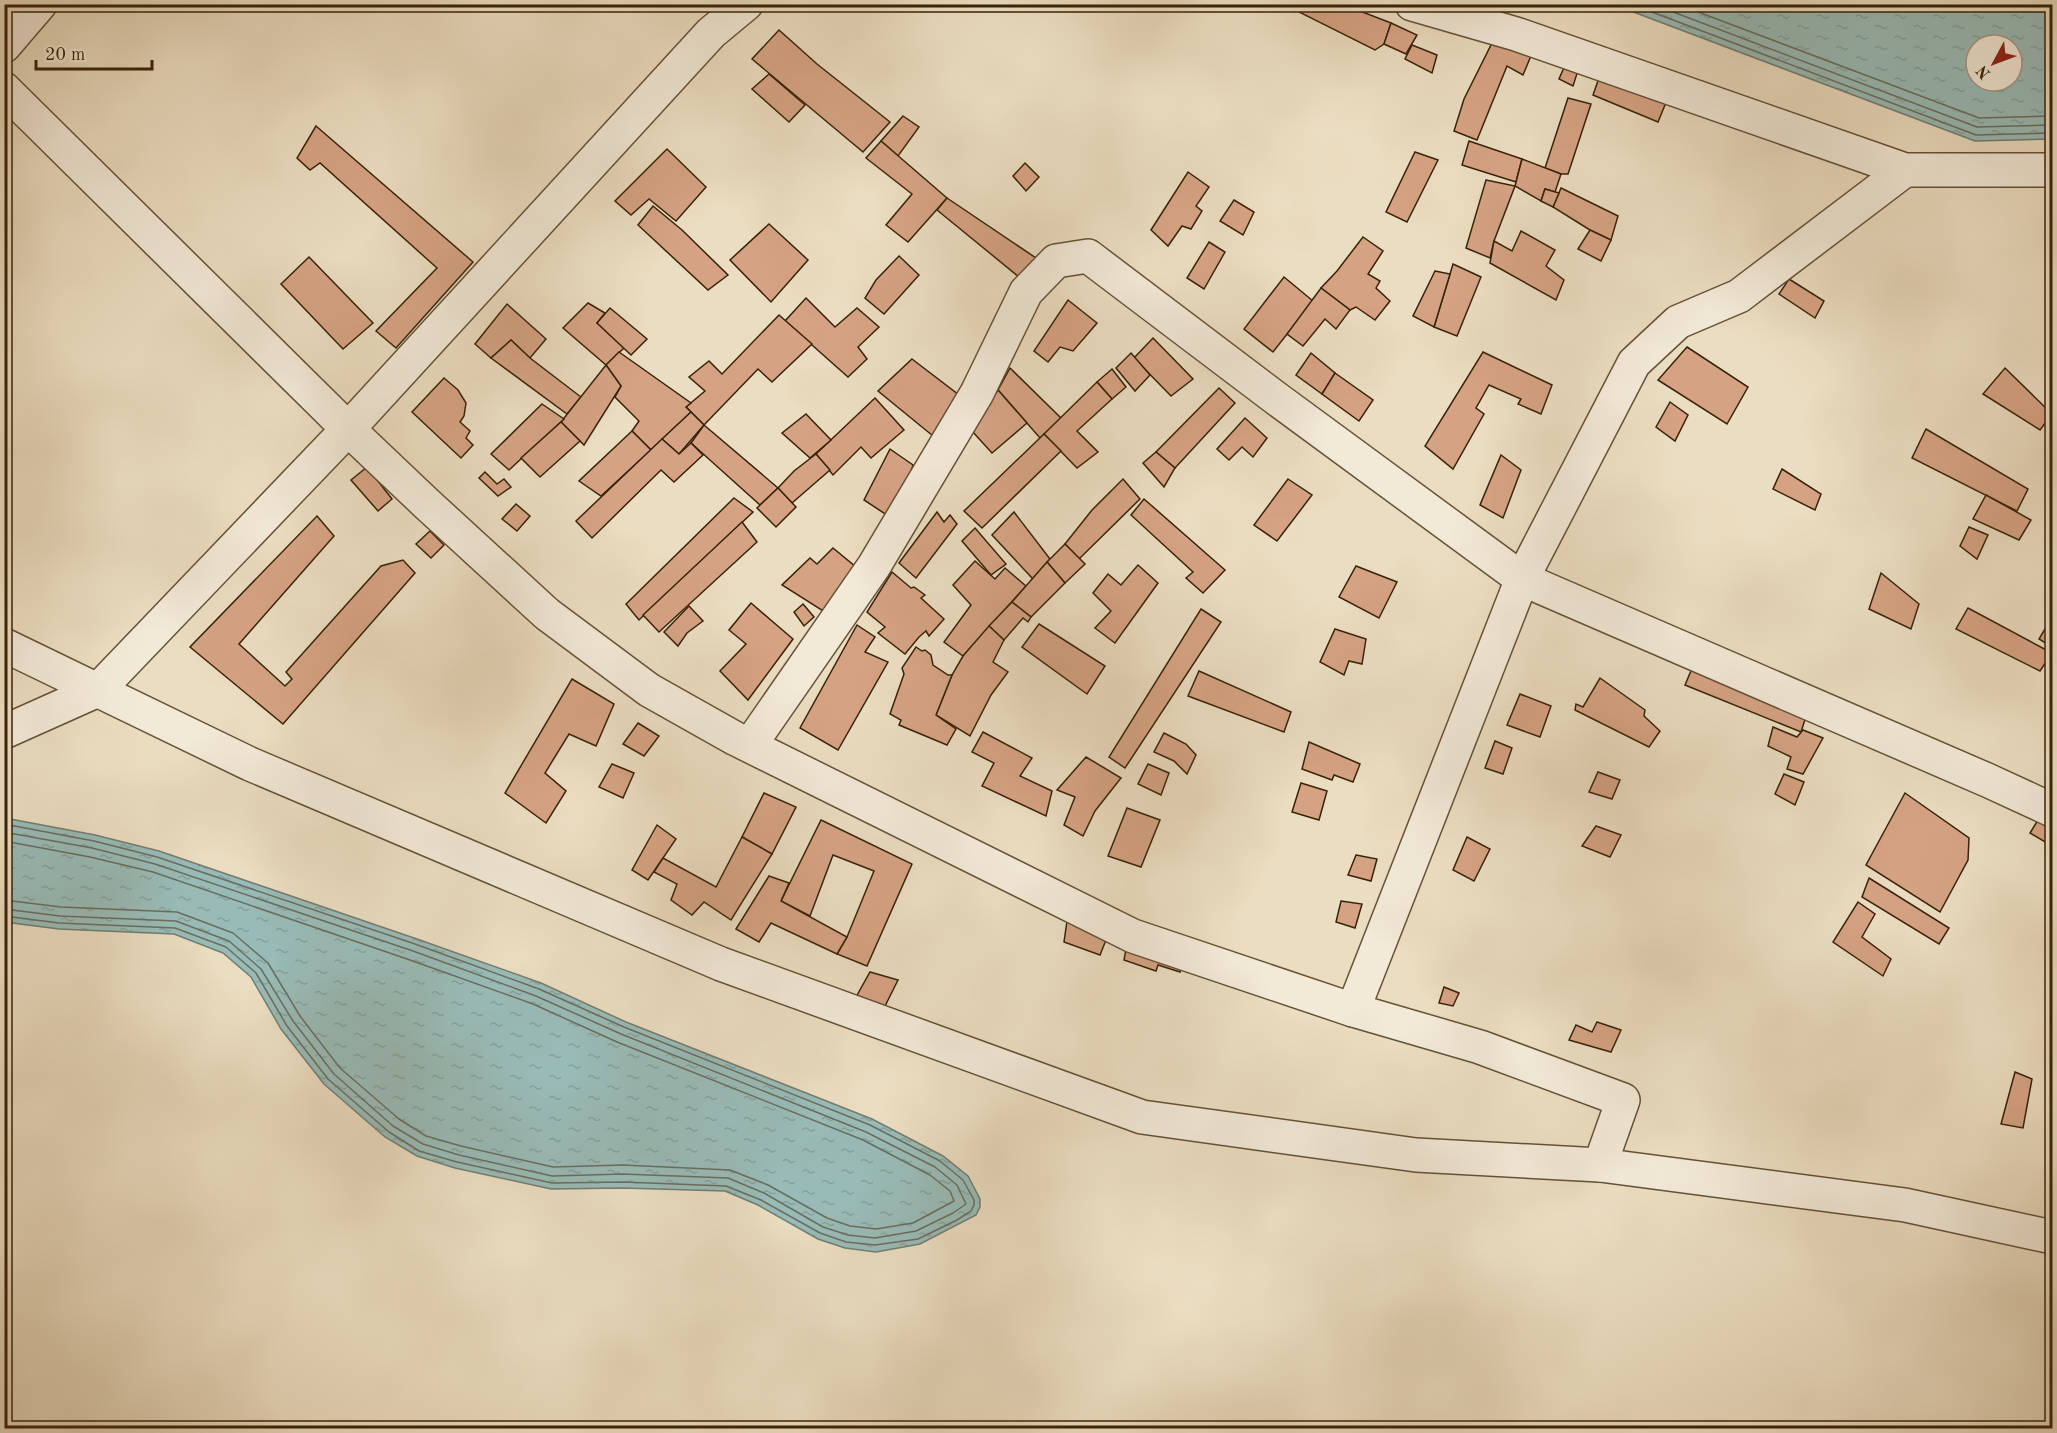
<svg xmlns="http://www.w3.org/2000/svg" width="2057" height="1433" viewBox="0 0 2057 1433" font-family="'Old Standard TT',serif">
  <defs>
    <pattern id="water-ripples" width="26" height="14" patternUnits="userSpaceOnUse" patternTransform="scale(1.5)"><rect width="26" height="14" fill="#99bbb7"/><path d="M2 4q2-2 4 0t4 0M15 11q2-2 4 0t4 0" fill="none" stroke="#85a09c"/></pattern>
  </defs>
  <rect width="100%" height="100%" fill="#ebddc1"/>
  <filter id="stains"><feTurbulence type="fractalNoise" baseFrequency=".00333" numOctaves="4"/><feColorMatrix values="0 0 0 0 .2 0 0 0 0 .09 0 0 0 0 .02 0 0 0 .5 -.17"/></filter>
  <radialGradient id="worn" r=".72"><stop offset=".6" stop-color="#630" stop-opacity="0"/><stop offset="1" stop-color="#630" stop-opacity=".3"/></radialGradient>
  <g fill="url(#water-ripples)" stroke="#727e71" stroke-width="1.5" fill-rule="evenodd">
    <path d="M1615,5h437v134l-77,2zM1976,45h36v36h-36z"/>
    <polygon points="5,818 95,835 159,851 417,939 541,983 626,1022 872,1119 943,1156 968,1176 980,1199 980,1207 976,1215 920,1244 876,1252 845,1248 818,1239 758,1205 725,1191 623,1188 551,1189 455,1168 417,1156 385,1137 324,1084 281,1029 251,977 223,953 174,934 59,929 5,922"/>
  </g>
  <g fill="none" stroke-linecap="round" stroke-linejoin="round">
    <g stroke="#686e5f" stroke-width="1.5">
      <polyline points="1631,4 1976,135 2052,133"/>
      <polyline points="1652,4 1977,127 2052,125"/>
      <polyline points="1677,4 1979,118 2052,116"/>
      <polyline points="4,824 94,841 157,857 415,944 539,989 624,1027 870,1125 940,1161 963,1180 974,1200 974,1205 971,1211 957,1220 918,1239 875,1245 846,1242 820,1233 761,1200 726,1186 623,1182 552,1183 457,1162 419,1151 389,1132 328,1079 287,1026 256,973 226,947 175,928 59,923 4,916"/>
      <polyline points="4,832 92,848 155,864 413,951 536,996 621,1034 866,1132 935,1167 957,1185 966,1204 953,1213 916,1231 875,1238 848,1235 823,1227 764,1193 728,1178 623,1174 552,1176 459,1155 423,1144 393,1126 334,1074 293,1021 261,969 229,941 176,921 60,916 4,909"/>
      <polyline points="4,841 90,857 153,872 410,960 533,1004 617,1042 863,1140 930,1175 950,1191 954,1201 913,1223 876,1229 850,1226 827,1218 768,1185 730,1170 623,1165 553,1167 461,1146 426,1136 399,1119 340,1068 300,1016 268,963 233,933 177,912 61,907 4,900"/>
    </g>
  </g>
  <g fill="#d5a384" stroke="#382207" stroke-width="1.5">
    <polygon points="1302,4 1347,4 1347,6 1391,23 1384,44 1375,50 1299,12"/>
    <polygon points="1391,23 1417,35 1406,54 1384,44"/>
    <polygon points="779,30 817,64 890,122 863,152 752,59"/>
    <polygon points="1495,37 1533,51 1523,75 1507,66 1477,140 1454,131 1464,99"/>
    <polygon points="1412,45 1437,55 1432,73 1405,59"/>
    <polygon points="1566,63 1580,64 1573,86 1559,79"/>
    <polygon points="769,74 805,105 789,122 752,89"/>
    <polygon points="1599,78 1667,100 1658,122 1593,95"/>
    <polygon points="1568,98 1591,104 1568,174 1561,174 1545,168"/>
    <polygon points="903,116 919,127 898,156 881,141"/>
    <polygon points="316,126 473,262 396,348 376,331 437,268 320,163 310,170 297,158"/>
    <polygon points="881,141 947,198 908,242 886,225 912,194 866,158"/>
    <polygon points="1469,141 1522,159 1516,182 1462,165"/>
    <polygon points="667,149 706,187 676,221 649,199 631,215 615,201"/>
    <polygon points="1415,152 1438,160 1407,222 1386,212"/>
    <polygon points="1522,159 1561,174 1555,192 1545,189 1541,201 1515,186"/>
    <polygon points="1025,163 1039,177 1026,191 1013,176"/>
    <polygon points="1188,172 1209,187 1196,206 1202,211 1191,229 1182,226 1168,246 1151,230"/>
    <polygon points="1486,180 1515,186 1494,241 1490,258 1466,248"/>
    <polygon points="1561,188 1618,216 1611,240 1590,230 1553,207"/>
    <polygon points="1545,189 1559,193 1553,207 1541,201"/>
    <polygon points="947,198 1036,258 1019,277 937,210"/>
    <polygon points="1234,200 1254,212 1243,235 1220,221"/>
    <polygon points="653,206 682,230 728,275 708,290 638,225"/>
    <polygon points="769,224 808,260 771,302 730,260"/>
    <polygon points="1590,230 1611,240 1601,261 1578,249"/>
    <polygon points="1521,231 1555,250 1546,266 1564,280 1556,300 1490,263 1494,241 1512,251"/>
    <polygon points="1363,237 1383,251 1368,274 1380,281 1376,288 1390,301 1375,320 1356,307 1350,310 1321,288 1337,271"/>
    <polygon points="1209,242 1225,252 1204,289 1187,278"/>
    <polygon points="899,256 919,275 884,314 865,298 876,280"/>
    <polygon points="309,257 373,323 343,349 281,284"/>
    <polygon points="1453,264 1481,277 1457,336 1434,327"/>
    <polygon points="1435,271 1450,274 1434,327 1413,316"/>
    <polygon points="1284,277 1313,301 1273,352 1244,329"/>
    <polygon points="1789,279 1824,301 1815,318 1779,294"/>
    <polygon points="1321,288 1350,310 1336,329 1325,319 1303,346 1287,334"/>
    <polygon points="806,298 835,327 857,308 879,327 858,347 867,359 848,377 785,321"/>
    <polygon points="1068,300 1097,323 1073,351 1060,347 1048,362 1034,351"/>
    <polygon points="588,303 605,313 597,323 624,348 606,365 563,328"/>
    <polygon points="507,304 546,339 530,358 511,340 491,358 475,344"/>
    <polygon points="610,308 647,339 631,355 597,323"/>
    <polygon points="779,315 812,344 772,382 758,369 704,425 686,407 705,391 689,377 709,361 722,374"/>
    <polygon points="1153,338 1193,379 1171,396 1134,358"/>
    <polygon points="511,340 530,358 581,397 567,414 491,358"/>
    <polygon points="1687,347 1748,387 1727,424 1658,380"/>
    <polygon points="619,352 691,403 686,407 691,412 651,450 632,431 639,421 615,397 621,386 606,365"/>
    <polygon points="1483,352 1552,385 1541,414 1518,404 1521,399 1489,385 1476,408 1484,414 1453,469 1425,446"/>
    <polygon points="1131,353 1150,375 1135,391 1116,368"/>
    <polygon points="1311,353 1335,373 1322,394 1296,375"/>
    <polygon points="912,359 959,395 933,436 878,391"/>
    <polygon points="606,365 621,386 584,445 561,422"/>
    <polygon points="1010,368 1061,418 1040,438 998,390"/>
    <polygon points="2005,368 2052,414 2040,430 1983,394"/>
    <polygon points="1112,369 1126,387 1112,399 1097,382"/>
    <polygon points="1335,373 1373,400 1359,421 1322,394"/>
    <polygon points="444,378 458,390 466,403 464,416 460,422 470,431 466,438 473,445 461,458 412,412"/>
    <polygon points="1097,382 1112,399 1077,431 1098,452 1077,468 1044,434"/>
    <polygon points="1219,388 1235,403 1175,468 1156,452"/>
    <polygon points="998,390 1027,423 992,453 971,430"/>
    <polygon points="875,398 904,430 871,458 861,447 833,475 816,454"/>
    <polygon points="1670,402 1688,415 1675,441 1656,427"/>
    <polygon points="542,404 564,419 509,470 491,454"/>
    <polygon points="691,412 704,425 679,454 662,439"/>
    <polygon points="806,414 831,440 810,458 782,433"/>
    <polygon points="1245,418 1267,438 1253,457 1242,447 1229,460 1217,449"/>
    <polygon points="561,422 580,441 540,477 521,458"/>
    <polygon points="704,425 778,488 760,505 691,443"/>
    <polygon points="1926,429 2028,489 2017,511 1912,458"/>
    <polygon points="632,431 651,450 601,496 579,481"/>
    <polygon points="1044,434 1061,451 982,528 964,511"/>
    <polygon points="662,439 679,454 691,443 703,455 674,482 661,470 592,538 576,521"/>
    <polygon points="890,449 913,465 896,521 864,500"/>
    <polygon points="1156,452 1175,468 1164,487 1143,463"/>
    <polygon points="816,454 830,470 792,503 778,488 794,471"/>
    <polygon points="1501,455 1521,470 1503,518 1480,505"/>
    <polygon points="367,467 392,499 378,511 351,480"/>
    <polygon points="1782,469 1821,494 1815,510 1773,489"/>
    <polygon points="485,472 497,484 504,479 511,487 498,496 479,478"/>
    <polygon points="1123,479 1140,499 1079,559 1065,544 1092,510"/>
    <polygon points="1288,479 1312,495 1277,541 1254,525"/>
    <polygon points="778,488 796,507 776,527 757,508"/>
    <polygon points="1986,495 2031,520 2019,540 1973,519"/>
    <polygon points="734,498 753,512 639,620 626,604"/>
    <polygon points="1144,499 1225,570 1203,593 1186,578 1193,572 1131,515"/>
    <polygon points="516,504 530,516 517,531 502,519"/>
    <polygon points="937,512 944,522 950,515 957,524 916,578 899,563"/>
    <polygon points="1014,512 1050,559 1033,579 992,535"/>
    <polygon points="317,516 334,536 239,644 285,686 292,679 286,672 381,566 403,560 415,573 283,724 190,647"/>
    <polygon points="742,522 757,542 659,632 643,615"/>
    <polygon points="1969,527 1988,535 1977,559 1960,546"/>
    <polygon points="975,528 1006,564 991,575 962,541"/>
    <polygon points="430,531 444,545 431,558 416,544"/>
    <polygon points="1065,544 1085,564 1065,583 1047,562"/>
    <polygon points="833,548 856,567 831,616 782,585 810,558 817,564"/>
    <polygon points="975,561 995,579 1005,568 1026,586 963,656 944,642 971,605 953,585"/>
    <polygon points="1047,562 1065,583 1031,617 1012,602"/>
    <polygon points="1138,565 1158,583 1115,643 1095,628 1111,611 1093,593 1108,574 1121,585"/>
    <polygon points="1356,566 1397,582 1379,618 1339,597"/>
    <polygon points="892,572 911,588 914,587 925,595 921,598 944,619 929,636 926,631 919,637 905,654 878,633 885,627 867,612"/>
    <polygon points="1881,573 1919,604 1911,629 1869,609"/>
    <polygon points="1012,602 1031,617 1028,622 1023,618 1004,640 989,626"/>
    <polygon points="751,603 793,639 748,700 720,671 746,644 729,630"/>
    <polygon points="803,604 814,617 804,626 794,612"/>
    <polygon points="689,606 703,621 687,633 678,646 664,632"/>
    <polygon points="1968,608 2052,653 2040,671 1956,629"/>
    <polygon points="1201,609 1221,622 1125,768 1109,757"/>
    <polygon points="2052,617 2052,647 2039,639"/>
    <polygon points="1039,624 1105,666 1087,694 1022,647"/>
    <polygon points="857,625 875,637 865,652 888,662 838,750 800,728"/>
    <polygon points="989,626 1004,640 993,662 1008,672 991,695 970,736 936,715 952,675 963,656"/>
    <polygon points="1335,629 1366,639 1362,664 1349,661 1344,675 1320,662"/>
    <polygon points="916,647 922,651 925,650 931,655 933,665 948,675 952,675 936,715 956,729 947,745 899,725 901,720 890,714 904,674 902,668"/>
    <polygon points="1693,666 1808,710 1801,732 1685,685"/>
    <polygon points="1199,671 1291,712 1284,732 1188,696"/>
    <polygon points="1600,678 1645,710 1644,716 1660,731 1649,747 1575,710 1576,704 1583,707"/>
    <polygon points="572,679 614,704 596,746 569,734 545,773 566,791 546,823 505,793"/>
    <polygon points="1520,694 1551,706 1540,737 1507,725"/>
    <polygon points="638,723 659,736 644,756 623,744"/>
    <polygon points="1773,727 1797,737 1803,730 1823,738 1803,774 1787,769 1791,757 1768,746"/>
    <polygon points="983,732 1032,758 1020,776 1052,791 1046,816 982,786 994,763 972,752"/>
    <polygon points="1164,733 1186,744 1196,755 1187,774 1174,761 1154,752"/>
    <polygon points="1495,741 1512,748 1503,774 1485,768"/>
    <polygon points="1309,742 1360,764 1353,782 1334,775 1332,780 1302,769"/>
    <polygon points="1086,757 1121,778 1095,811 1083,836 1064,825 1075,797 1057,790"/>
    <polygon points="612,764 634,773 623,798 599,787"/>
    <polygon points="1148,764 1169,773 1161,795 1138,784"/>
    <polygon points="1598,772 1620,780 1612,799 1589,792"/>
    <polygon points="1784,774 1804,782 1795,805 1775,794"/>
    <polygon points="1301,783 1327,791 1319,820 1292,812"/>
    <polygon points="764,793 796,807 772,854 742,837"/>
    <polygon points="1905,793 1969,838 1968,860 1940,912 1866,865"/>
    <polygon points="1127,808 1160,820 1141,867 1108,856"/>
    <polygon points="821,820 912,864 867,966 837,954 847,937 874,871 833,855 810,916 781,901"/>
    <polygon points="2038,820 2052,828 2052,846 2030,833"/>
    <polygon points="657,825 676,839 648,880 632,870"/>
    <polygon points="1596,826 1621,835 1610,857 1582,846"/>
    <polygon points="742,837 772,854 731,920 704,902 692,915 671,900 677,884 654,872 663,858 716,887"/>
    <polygon points="1467,837 1490,849 1474,881 1453,870"/>
    <polygon points="1356,855 1377,859 1371,881 1348,875"/>
    <polygon points="769,876 789,883 781,901 847,937 837,954 771,923 759,942 736,929"/>
    <polygon points="1869,878 1949,928 1939,944 1862,897"/>
    <polygon points="1341,901 1362,904 1355,928 1336,922"/>
    <polygon points="1858,902 1875,914 1862,937 1891,959 1883,976 1833,942"/>
    <polygon points="1067,921 1108,935 1100,955 1064,942"/>
    <polygon points="1128,938 1184,960 1180,972 1158,965 1156,971 1124,960"/>
    <polygon points="870,972 898,980 884,1008 856,997"/>
    <polygon points="1444,987 1459,993 1453,1006 1439,1003"/>
    <polygon points="1597,1022 1621,1030 1611,1052 1569,1040 1576,1025 1592,1032"/>
    <polygon points="2015,1072 2032,1079 2023,1128 2001,1124"/>
  </g>
  <g fill="none" stroke-linecap="round" stroke-linejoin="round">
    <defs>
      <g id="minor">
        <polyline points="1412,4 1516,34 1905,170 2052,170"/>
        <polyline points="4,46 40,4"/>
        <polyline points="4,89 348,429 427,504 547,614 649,690 736,739 1133,936 1353,1010 1480,1047 1623,1100 1600,1165"/>
        <polyline points="4,645 250,764 721,964 1142,1117 1416,1155 1600,1165 1905,1205 2052,1237"/>
        <polyline points="4,732 98,690 348,429 711,33 746,4"/>
        <polyline points="750,745 874,566 977,393 1026,292 1056,261 1088,256 1277,399 1522,579 1987,780 2052,810"/>
        <polyline points="1353,1010 1522,579 1634,363 1678,322 1739,296 1905,170"/>
      </g>
    </defs>
    <use href="#minor" stroke="#655136" stroke-width="36"/>
    <use href="#minor" stroke="#f2e9d7" stroke-width="33"/>
  </g>
  <rect width="2057" height="1433" fill="none" stroke="#ebddc1" stroke-width="24"/>
  <rect x="6" y="6" width="2045" height="1421" fill="none" stroke="#382207" stroke-width="3"/>
  <rect x="12" y="12" width="2033" height="1409" fill="none" stroke="#382207" stroke-width="1.5"/>
  <g transform="translate(1994 63) rotate(229)"><circle r="28" fill="#f2e9d7" stroke="#a89984" stroke-width="1.5"/>
  <path d="M0-4.5L10 22L0 15L-10 22Z" fill="#8f2418"/>
  <text y="-9" font-size="16" font-weight="bold" text-anchor="middle" fill="#382207">N</text>
  </g>
  <path d="M36 60v9h116v-9" fill="none" stroke="#382207" stroke-width="3"/>
  <text x="45" y="60" font-size="18" fill="#382207" stroke="#f2e9d7" stroke-width="4.5" paint-order="stroke">20 m</text>
  <rect width="100%" height="100%" filter="url(#stains)"/>
  <rect width="100%" height="100%" fill="url(#worn)"/>
</svg>
